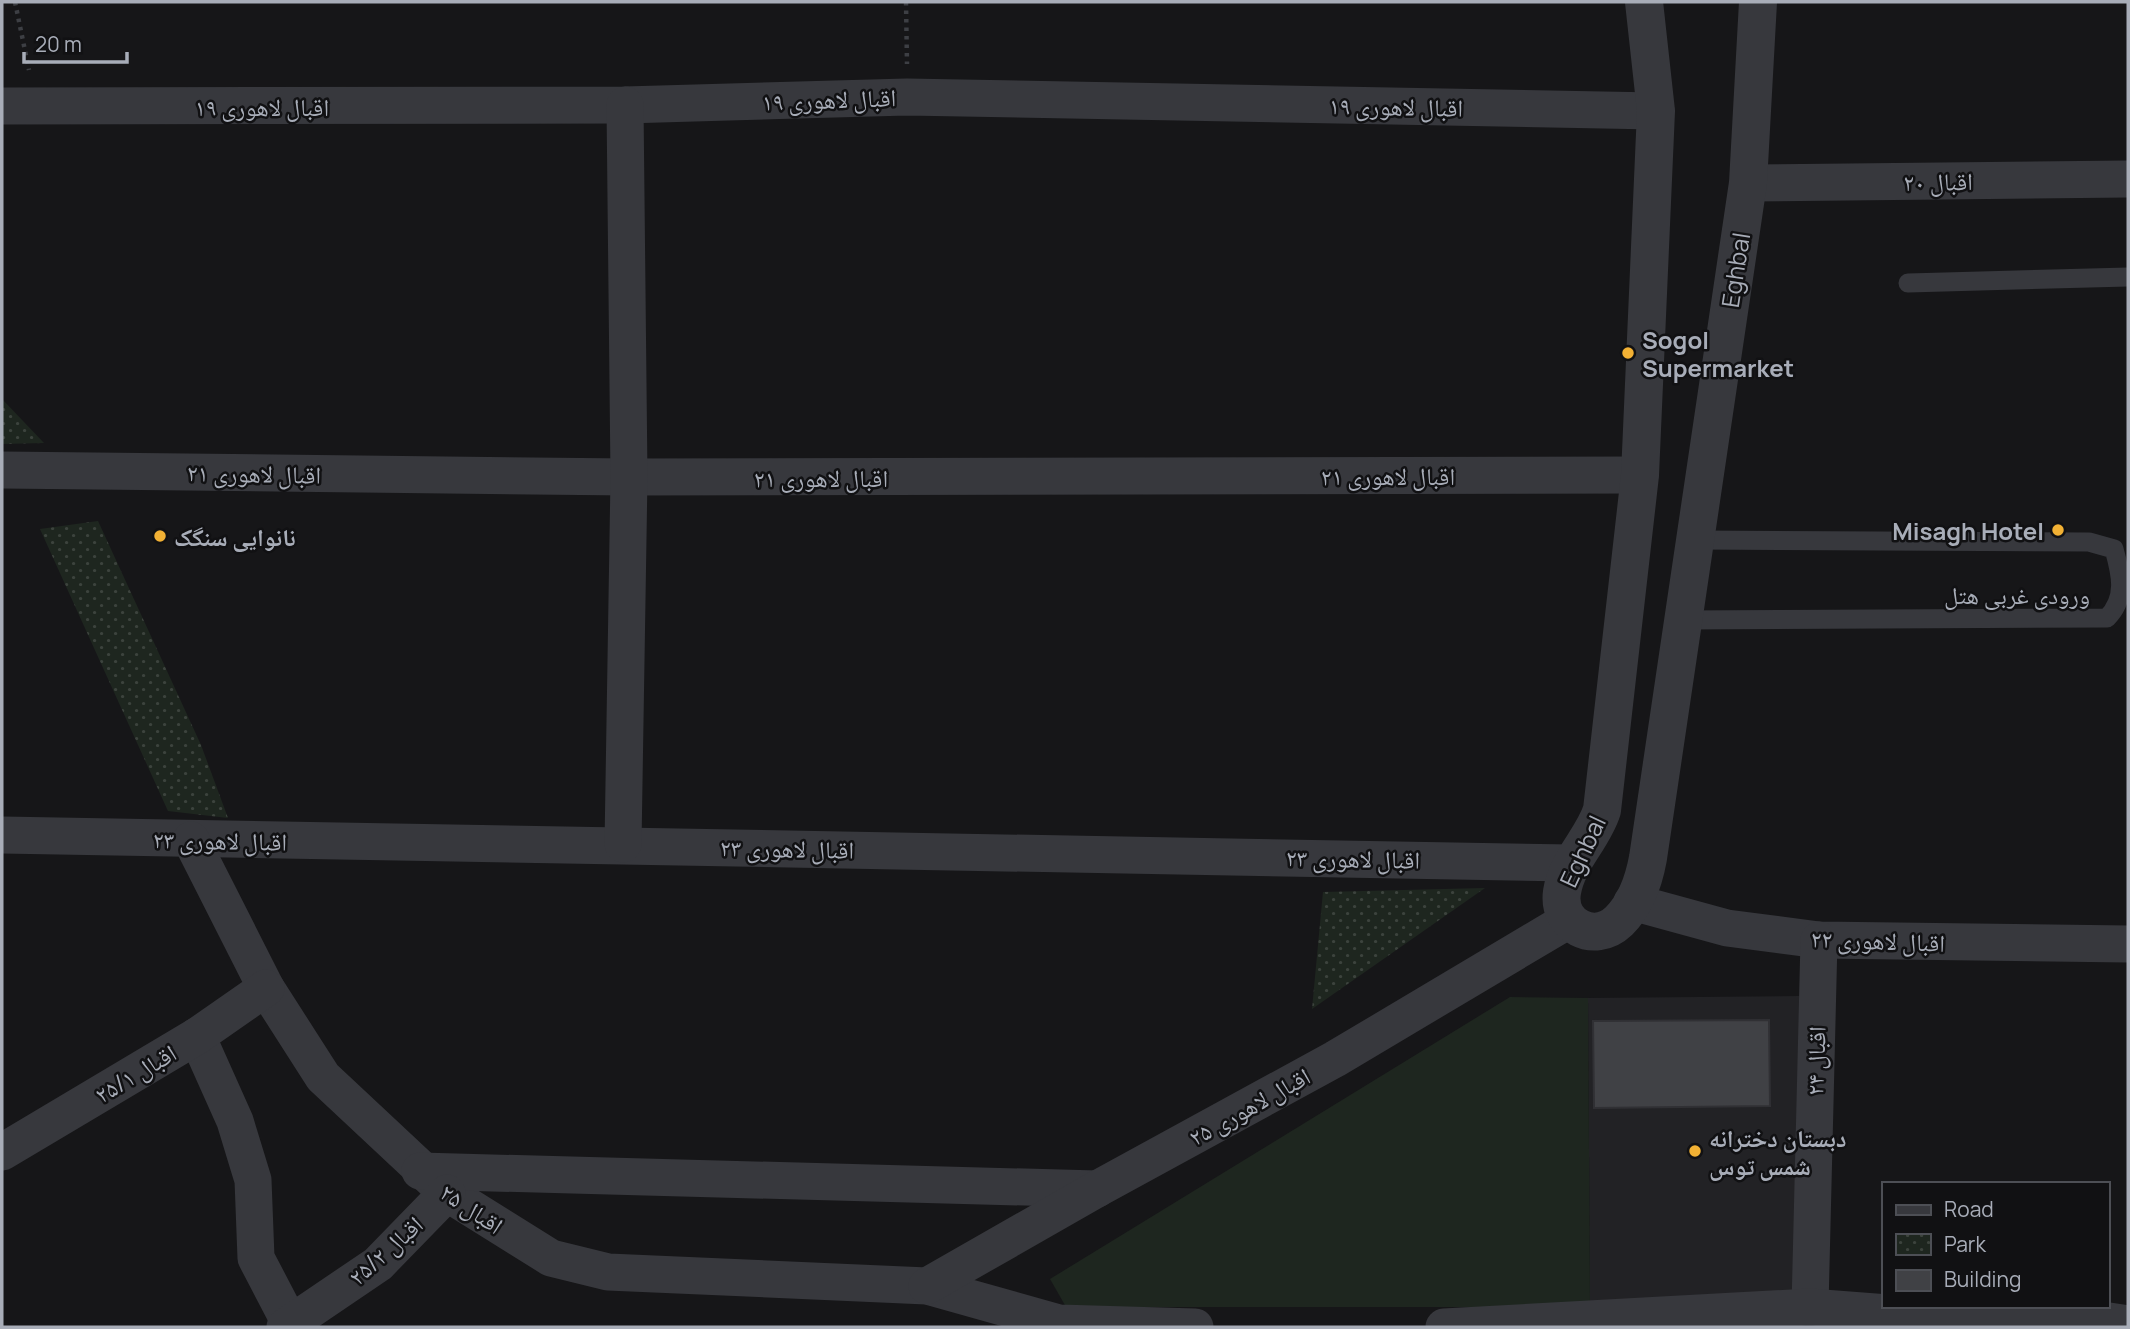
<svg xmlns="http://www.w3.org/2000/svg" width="2130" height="1329" viewBox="0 0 2130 1329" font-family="Manrope,'Noto Naskh Arabic',sans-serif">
  <defs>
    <pattern id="park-dots" width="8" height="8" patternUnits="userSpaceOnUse" patternTransform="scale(1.75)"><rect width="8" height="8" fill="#1e261f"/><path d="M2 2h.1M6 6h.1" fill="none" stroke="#3c433d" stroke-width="1.8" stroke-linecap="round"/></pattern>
  </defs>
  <rect width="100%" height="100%" fill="#161618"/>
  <polygon fill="#222225" points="1799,996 1801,1305 1590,1307 1588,998"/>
  <polygon fill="#1e261f" points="1510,997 1588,998 1590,1307 1066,1307 1050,1279"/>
  <g fill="url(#park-dots)">
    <polygon points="2,399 44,443 2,444"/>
    <polygon points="98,521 201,745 228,818 168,811 40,529"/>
    <polygon points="1485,888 1312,1009 1323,892"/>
  </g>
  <polygon fill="#404145" stroke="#303034" stroke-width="2" points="1769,1020 1770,1106 1594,1108 1593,1021"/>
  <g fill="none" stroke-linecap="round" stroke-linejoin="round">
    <g stroke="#3d3f44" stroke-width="4.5" stroke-dasharray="3.5 5" stroke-linecap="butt">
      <polyline points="15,2 29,70"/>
      <polyline points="906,2 907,64"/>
    </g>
    <g stroke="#37383d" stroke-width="19">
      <polyline points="1908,283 2128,277"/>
      <path d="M1683,620l424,-2c20,-20 14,-44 7,-69l-25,-7 -394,-2"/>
    </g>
    <g stroke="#37383d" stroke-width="37">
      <polyline points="2,106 625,105 907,97 1656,111"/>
      <polyline points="1748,183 2128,179"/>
      <polyline points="2,470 629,477 1640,475"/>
      <polyline points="2,835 1571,863"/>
      <polyline points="191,840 266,988 323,1077 447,1193 551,1258 608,1272 927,1286 1059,1323 1195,1327"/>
      <polyline points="623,844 629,477 625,105"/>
      <polyline points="1632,902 1727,928 1819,940 2128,944"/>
      <polyline points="197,1036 235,1121 253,1180 256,1258 292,1327"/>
      <polyline points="2,1152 197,1036 266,988"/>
      <polyline points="420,1171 1097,1189"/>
      <polyline points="927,1286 1097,1189 1335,1059 1567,921"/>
      <polyline points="1810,1307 1819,940"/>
      <polyline points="285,1327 378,1264 447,1193"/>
      <polyline points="1444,1327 1810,1307 1914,1315 2096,1319 2128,1324"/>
    </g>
    <path stroke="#37383d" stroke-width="38" d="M1644,2l12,109 -16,364 -38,335c-9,29 -35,50 -40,82 -5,33 32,53 57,29 16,-16 25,-41 29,-63l100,-675 10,-181"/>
  </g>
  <g fill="#f2b134" stroke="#111113" stroke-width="2.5">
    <circle cx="1628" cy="353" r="7"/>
    <circle cx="2058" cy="530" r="7"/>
    <circle cx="160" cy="536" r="7"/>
    <circle cx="1695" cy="1151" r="7"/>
  </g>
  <g text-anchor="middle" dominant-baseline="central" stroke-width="5" stroke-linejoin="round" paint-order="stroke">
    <g font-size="24" fill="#a8adb8" stroke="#111113">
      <text transform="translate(829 99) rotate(-2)">اقبال لاهوری ۱۹</text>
      <text x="262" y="106">اقبال لاهوری ۱۹</text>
      <text transform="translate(1396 106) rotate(1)">اقبال لاهوری ۱۹</text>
      <text transform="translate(1938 181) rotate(-1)">اقبال ۲۰</text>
      <text transform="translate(1735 270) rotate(-81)">Eghbal</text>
      <text transform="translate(254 473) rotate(1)">اقبال لاهوری ۲۱</text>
      <text x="1388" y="475">اقبال لاهوری ۲۱</text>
      <text x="821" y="477">اقبال لاهوری ۲۱</text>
      <text x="2017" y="594">ورودی غربی هتل</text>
      <text transform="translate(220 840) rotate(1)">اقبال لاهوری ۲۳</text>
      <text transform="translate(787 848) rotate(1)">اقبال لاهوری ۲۳</text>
      <text transform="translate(1582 851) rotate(-65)">Eghbal</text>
      <text transform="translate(1353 858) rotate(1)">اقبال لاهوری ۲۳</text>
      <text transform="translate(1878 940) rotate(2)">اقبال لاهوری ۲۲</text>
      <text transform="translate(1815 1061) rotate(-88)">اقبال ۲۴</text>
      <text transform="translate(135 1073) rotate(-31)">اقبال ۲۵/۱</text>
      <text transform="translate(1249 1106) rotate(-29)">اقبال لاهوری ۲۵</text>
      <text transform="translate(472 1208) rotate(34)">اقبال ۲۵</text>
      <text transform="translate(385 1250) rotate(-42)">اقبال ۲۵/۲</text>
    </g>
    <g font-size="24" font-weight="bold" fill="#a8adb8" stroke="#111113" text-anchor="start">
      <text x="1642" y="339">Sogol<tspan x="1642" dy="28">Supermarket</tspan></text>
      <text x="2044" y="530" text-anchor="end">Misagh Hotel</text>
      <text x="174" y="536">نانوایی سنگک</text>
      <text x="1709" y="1137">دبستان دخترانه<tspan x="1709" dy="28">شمس توس</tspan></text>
    </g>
  </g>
  <rect width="2130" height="1329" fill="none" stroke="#a8adb8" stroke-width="7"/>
  <rect x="1882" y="1182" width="228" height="126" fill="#111113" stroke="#4d4f55" stroke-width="2"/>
  <rect x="1896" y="1205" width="35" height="10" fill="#37383d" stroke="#4d4f55" stroke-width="2"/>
  <text x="1944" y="1217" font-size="21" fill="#a8adb8">Road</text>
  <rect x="1896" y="1234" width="35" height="21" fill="url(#park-dots)" stroke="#4d4f55" stroke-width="2"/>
  <text x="1944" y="1252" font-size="21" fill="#a8adb8">Park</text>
  <rect x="1896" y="1270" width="35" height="21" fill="#404145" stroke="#4d4f55" stroke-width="2"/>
  <text x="1944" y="1287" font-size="21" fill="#a8adb8">Building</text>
  <path d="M24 52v10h103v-10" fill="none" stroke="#a8adb8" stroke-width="3.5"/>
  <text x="35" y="52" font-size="21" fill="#a8adb8" stroke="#111113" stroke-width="5" paint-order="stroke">20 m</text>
</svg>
